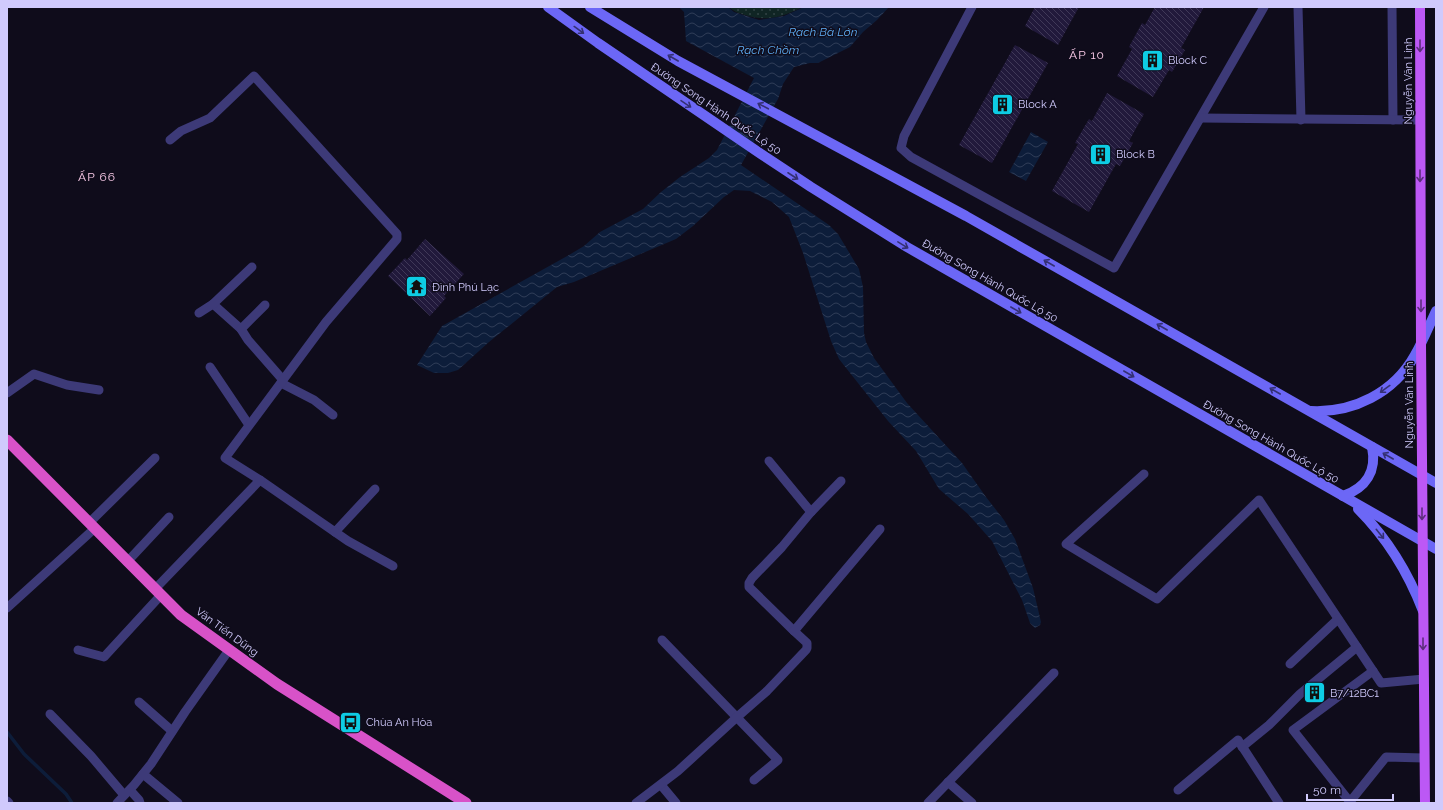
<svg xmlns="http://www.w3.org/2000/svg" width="1443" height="810" viewBox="0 0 1443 810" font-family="Raleway,sans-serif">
  <defs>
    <pattern id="grass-dots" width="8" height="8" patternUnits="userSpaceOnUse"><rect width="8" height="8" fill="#102524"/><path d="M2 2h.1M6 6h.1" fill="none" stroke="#324345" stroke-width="1.8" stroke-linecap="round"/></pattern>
    <pattern id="water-waves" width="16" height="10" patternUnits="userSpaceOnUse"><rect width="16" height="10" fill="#0d1d3a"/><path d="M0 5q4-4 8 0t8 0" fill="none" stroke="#2f3c57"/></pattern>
    <pattern id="building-back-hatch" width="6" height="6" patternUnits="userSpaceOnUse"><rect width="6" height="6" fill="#21193b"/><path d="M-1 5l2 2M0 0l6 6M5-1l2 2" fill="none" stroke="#403958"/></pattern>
  </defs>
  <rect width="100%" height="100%" fill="#0f0c1b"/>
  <path fill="url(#grass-dots)" d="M729,7h74c-21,10 -35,15 -58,8 -6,-2 -11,-3 -16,-8z"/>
  <g fill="url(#water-waves)">
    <polygon points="679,7 728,7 734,12 759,20 784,16 804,7 889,7 877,20 863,32 850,47 818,63 810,63 794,67 783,84 778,99 741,165 829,225 838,234 859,269 863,287 864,333 866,342 874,358 907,403 962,463 986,497 1004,520 1015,539 1033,588 1041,622 1040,625 1035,628 1030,623 1022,600 992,541 968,514 939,489 916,451 888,421 839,359 831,341 803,253 789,217 772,202 750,191 734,190 724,197 693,226 676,239 574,282 557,287 489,342 458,370 448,373 434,373 417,365 442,326 569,255 584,246 600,232 643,209 661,192 680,177 709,158 717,150 754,78 686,41 684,12"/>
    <polygon points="1031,132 1048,142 1026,181 1009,172"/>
  </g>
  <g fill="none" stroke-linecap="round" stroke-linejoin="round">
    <polyline stroke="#0d1d3a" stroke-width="3.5" points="7,732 24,754 66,794 72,803"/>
  </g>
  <g fill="url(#building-back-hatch)">
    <polygon points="1035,7 1079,7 1058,45 1025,26"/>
    <polygon points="1155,7 1204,7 1181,48 1185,50 1172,72 1169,70 1153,97 1117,76 1132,49 1129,47 1142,23 1145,25"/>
    <polygon points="1015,45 1048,63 992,163 959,145"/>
    <polygon points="1107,93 1144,114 1129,141 1133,143 1120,166 1116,164 1089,212 1052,191 1078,144 1075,143 1089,119 1092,121"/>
    <polygon points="425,239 464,274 444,296 446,298 430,316 388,276 405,258 407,260"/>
  </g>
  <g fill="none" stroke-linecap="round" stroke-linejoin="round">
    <g stroke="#3d3a78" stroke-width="9">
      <polyline points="972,7 904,136 901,148 911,157 1114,268 1264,7"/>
      <polyline points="1298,7 1301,120"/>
      <polyline points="1392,7 1393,120"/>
      <polyline points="1201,118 1420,120"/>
      <polyline points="213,304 241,329"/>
      <polyline points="265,305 241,329 248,340 283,380"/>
      <polyline points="199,313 213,304 252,267"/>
      <polyline points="210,367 249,425"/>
      <polyline points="281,383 314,400 333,415"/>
      <polyline points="7,393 34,374 67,385 99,390"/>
      <polyline points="769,461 811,512"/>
      <polyline points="1144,474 1066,544 1157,599 1259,500 1381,683 1424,679"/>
      <polyline points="260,480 335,532 375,489"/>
      <polyline points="89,523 155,458"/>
      <polyline points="335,532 348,541 393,566"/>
      <polyline points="127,562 169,517"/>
      <polyline points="155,589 260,480 225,458 326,322 397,239 397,234 254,76 210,118 181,131 170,140"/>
      <polyline points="7,608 94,529"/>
      <polyline points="794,631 749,587 749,583 752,578 782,547 811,512 841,481"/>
      <polyline points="662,640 778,760 754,780"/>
      <polyline points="78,650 104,657 161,595"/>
      <polyline points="1290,664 1338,619"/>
      <polyline points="139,702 172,731"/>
      <polyline points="50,714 91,756 124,795"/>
      <polyline points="1242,747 1269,725 1300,694 1357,647"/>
      <polyline points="143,774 178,803"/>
      <polyline points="948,782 972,803"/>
      <polyline points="661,785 676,803"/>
      <polyline points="130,790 139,800 140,803"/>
      <polyline points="1178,790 1238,740 1279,803"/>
      <polyline points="7,801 9,803"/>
      <polyline points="1350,802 1293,730 1373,671"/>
      <polyline points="117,803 134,785 151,764 185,712 229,650"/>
      <polyline points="636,803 678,771 736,718 767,691 806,650 807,648 807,643 794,631 880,529"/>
      <polyline points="928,803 1054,673"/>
      <polyline points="1349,803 1386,757 1424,758"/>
    </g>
    <g stroke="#6c67f6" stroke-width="10">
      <polyline points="548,7 598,43 761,154 811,187 907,247 1436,549"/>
      <polyline points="590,7 678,61 966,216 1436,483"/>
      <path d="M1311,411c42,2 83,-18 104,-56 8,-14 14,-29 21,-44"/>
      <path d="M1343,496c23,-8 34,-25 29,-49"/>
      <path d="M1358,509c30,30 50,63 65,102"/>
    </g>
    <polyline stroke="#bc58f5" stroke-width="10" points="1420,7 1421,345 1425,803"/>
    <polyline stroke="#d852c8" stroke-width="11" points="7,440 181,615 277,684 466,803"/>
  </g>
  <defs><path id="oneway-shaft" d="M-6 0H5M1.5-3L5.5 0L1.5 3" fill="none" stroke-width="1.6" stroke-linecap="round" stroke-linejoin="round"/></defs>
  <g stroke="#343073">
    <use href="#oneway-shaft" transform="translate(579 30) rotate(36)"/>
    <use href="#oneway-shaft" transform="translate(673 58) rotate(-150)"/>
    <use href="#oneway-shaft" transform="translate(686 104) rotate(34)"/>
    <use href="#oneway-shaft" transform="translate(763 106) rotate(-152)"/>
    <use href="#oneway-shaft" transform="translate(793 176) rotate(33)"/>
    <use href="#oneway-shaft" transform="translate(903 245) rotate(31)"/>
    <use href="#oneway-shaft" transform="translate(1049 263) rotate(-150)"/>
    <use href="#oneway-shaft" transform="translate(1016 310) rotate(30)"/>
    <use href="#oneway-shaft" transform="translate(1162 327) rotate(-150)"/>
    <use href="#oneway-shaft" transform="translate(1129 374) rotate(30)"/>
    <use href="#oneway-shaft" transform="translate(1385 389) rotate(144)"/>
    <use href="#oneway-shaft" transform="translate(1275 391) rotate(-150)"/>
    <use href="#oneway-shaft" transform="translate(1388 456) rotate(-150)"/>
    <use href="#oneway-shaft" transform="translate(1380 534) rotate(51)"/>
  </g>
  <g stroke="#5d2e7d">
    <use href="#oneway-shaft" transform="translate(1420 46) rotate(90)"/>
    <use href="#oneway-shaft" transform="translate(1420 176) rotate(90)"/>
    <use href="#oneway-shaft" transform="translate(1421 306) rotate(90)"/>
    <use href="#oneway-shaft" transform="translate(1422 514) rotate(90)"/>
    <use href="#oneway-shaft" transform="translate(1423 644) rotate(90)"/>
  </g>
  <defs>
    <symbol id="building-square" viewBox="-11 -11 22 22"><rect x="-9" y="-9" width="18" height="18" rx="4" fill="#0ecce4" stroke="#0f0c1b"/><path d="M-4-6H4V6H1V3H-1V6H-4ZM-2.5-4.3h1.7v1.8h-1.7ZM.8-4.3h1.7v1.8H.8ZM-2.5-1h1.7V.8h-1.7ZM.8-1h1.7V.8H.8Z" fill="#111"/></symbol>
    <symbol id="temple-square" viewBox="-11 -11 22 22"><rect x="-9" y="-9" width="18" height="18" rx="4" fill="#0ecce4" stroke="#0f0c1b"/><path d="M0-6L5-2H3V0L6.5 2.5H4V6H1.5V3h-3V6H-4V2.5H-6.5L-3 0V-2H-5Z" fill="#111"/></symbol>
    <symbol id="bus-square" viewBox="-11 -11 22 22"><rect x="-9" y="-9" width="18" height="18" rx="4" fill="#0ecce4" stroke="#0f0c1b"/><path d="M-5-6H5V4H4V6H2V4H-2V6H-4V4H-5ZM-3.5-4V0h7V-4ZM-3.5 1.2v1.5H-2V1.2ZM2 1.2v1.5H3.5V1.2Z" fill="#111"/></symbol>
  </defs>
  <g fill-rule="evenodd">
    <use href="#building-square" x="1140" y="48" width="25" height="25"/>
    <use href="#building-square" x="990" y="92" width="25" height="25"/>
    <use href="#building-square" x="1088" y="142" width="25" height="25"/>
    <use href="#temple-square" x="404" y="274" width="25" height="25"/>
    <use href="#building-square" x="1302" y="680" width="25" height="25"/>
    <use href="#bus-square" x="338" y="710" width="25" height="25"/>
  </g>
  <g text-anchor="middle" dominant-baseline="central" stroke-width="3" stroke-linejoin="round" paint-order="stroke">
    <g font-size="11" fill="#d0cafc" stroke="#0f0c1b" text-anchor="start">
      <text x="1168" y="60">Block C</text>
      <text x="1018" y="104">Block A</text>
      <text x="1116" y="154">Block B</text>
      <text x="432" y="287">Đình Phú Lạc</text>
      <text x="1330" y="693">B7/12BC1</text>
      <text x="366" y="722">Chùa An Hòa</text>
    </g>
    <g font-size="11" fill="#d0cafc" stroke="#0f0c1b">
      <text transform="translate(1408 81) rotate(-90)">Nguyễn Văn Linh</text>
      <text transform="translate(716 109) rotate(34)">Đường Song Hành Quốc Lộ 50</text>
      <text transform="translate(990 281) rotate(30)">Đường Song Hành Quốc Lộ 50</text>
      <text transform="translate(1409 405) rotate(-90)">Nguyễn Văn Linh</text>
      <text transform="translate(1271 442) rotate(30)">Đường Song Hành Quốc Lộ 50</text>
      <text transform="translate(227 632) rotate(36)">Văn Tiến Dũng</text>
    </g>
    <g font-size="12" font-style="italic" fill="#5eaef5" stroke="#0f0c1b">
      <text x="823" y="32">Rạch Bà Lớn</text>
      <text x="768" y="50">Rạch Chồm</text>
    </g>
    <g font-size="12" letter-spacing="1" fill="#fcccea" stroke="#0f0c1b">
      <text x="1087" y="55">ẤP 10</text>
      <text x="97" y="177">ẤP 66</text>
    </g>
  </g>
  <rect width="1443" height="810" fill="none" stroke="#d0cafc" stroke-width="16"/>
  <path d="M1307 794v6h86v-6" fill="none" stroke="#d0cafc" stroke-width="2"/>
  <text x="1313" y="794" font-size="12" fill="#d0cafc" stroke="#0f0c1b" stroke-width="3" paint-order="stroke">50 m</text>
</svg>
